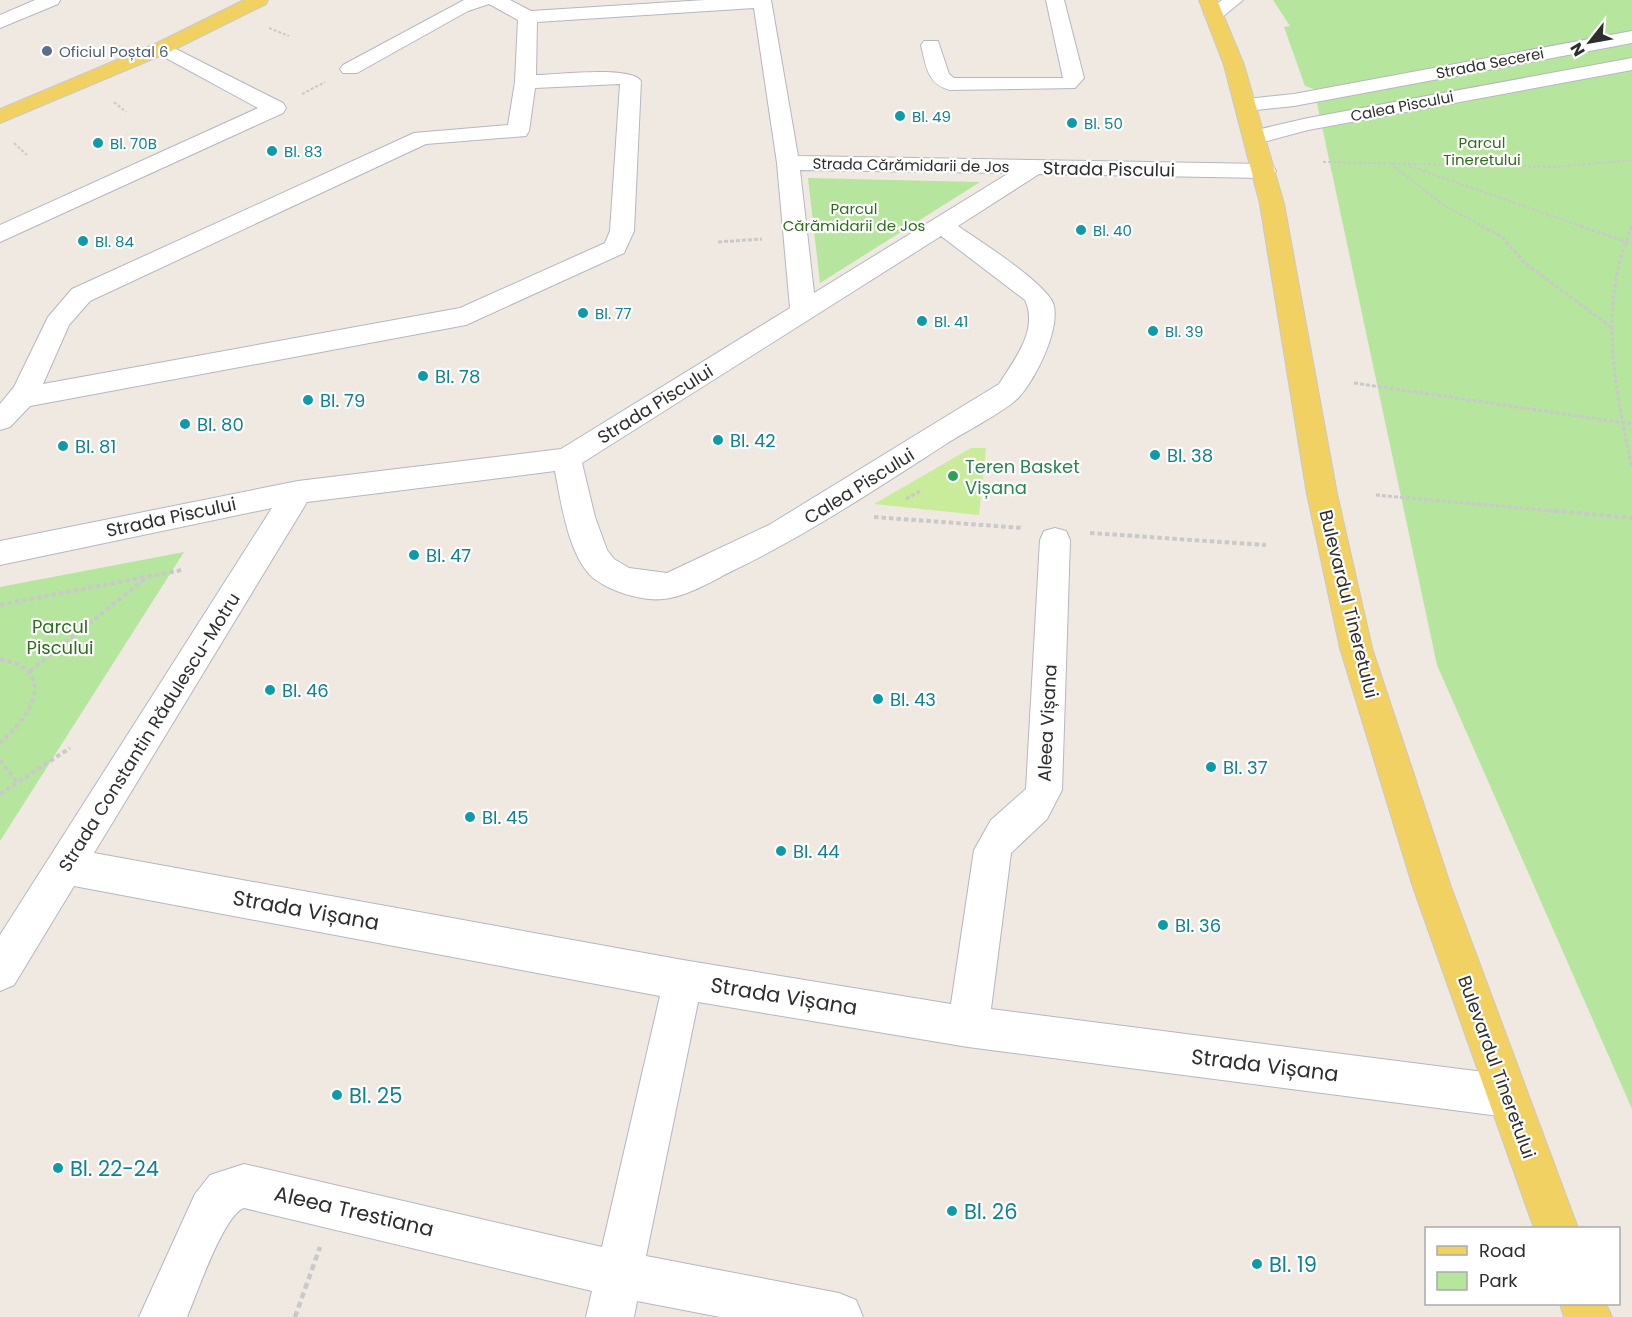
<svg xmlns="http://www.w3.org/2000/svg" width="1632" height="1317" viewBox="0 0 1632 1317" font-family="Poppins,sans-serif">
  <rect width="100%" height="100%" fill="#efe9e1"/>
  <g fill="#b6e59e">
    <polygon points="1273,0 1632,0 1632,1109 1437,665 1314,89 1305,86 1284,27 1290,26"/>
    <polygon points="808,178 980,182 820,283"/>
    <polygon points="184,552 0,841 0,587"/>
  </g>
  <polygon fill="#c9ec9a" points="971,448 986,448 979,515 874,504"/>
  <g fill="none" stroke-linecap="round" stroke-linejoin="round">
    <defs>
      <g id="minor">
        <polygon points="35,0 60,0 58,4 0,28 0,15"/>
        <path d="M464,0h46l21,11 174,-11h66l27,156 467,8 8,2 3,5 -3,5 -8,2 -226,-4 -81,52c20,14 92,59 96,80 5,26 -18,72 -35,91 -11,13 -56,36 -73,47 -70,45 -139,91 -214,127 -20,10 -41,23 -62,27 -22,5 -56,-5 -74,-18 -27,-19 -35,-78 -41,-109l-248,31 -213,351 589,107 268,44 23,-154 17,-30 35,-31 14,-249 4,-9 11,-3 11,3 4,9 -8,250 -15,29 -36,34 -20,156 516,66 15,6 6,15 -6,15 -15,6 -539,-70 -270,-45 -52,254 193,37 17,7 7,17h-143l-83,-16 -3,16h-48l6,-26 -348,-83c-20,6 -48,88 -57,109h-48l56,-123 15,-19 34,-11 358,83 58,-251 -586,-110 -60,99 -14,6v-56l272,-427 -272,57v-24l298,-60 263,-32 229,-141 -13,-145 -23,-155 -217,14 -1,53c20,0 94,-10 105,6l-7,150 -10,22 -158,72 -436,81 -20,21 -10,3v-26l14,-17 34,-70 24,-28 342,-156 94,-8 7,-43 3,-62 -29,-16 -21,7 -111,62h-14l-3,-4 3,-4zM620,84l-10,147 -5,12 -145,65 -417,76 26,-59 21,-24 336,-157 100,-8 3,-5 6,-43zM800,170l209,3 -195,120zM941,236l84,64c14,30 -11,60 -26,84l-230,141 -102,48 -38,-5 -15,-9 -7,-9 -12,-33 -13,-54z"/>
        <path d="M1046,0h18l20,78 -9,10 -125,2c-23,-6 -24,-24 -29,-45l3,-4h14l11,33 5,4h109z"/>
        <polygon points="1222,0 1243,0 1221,18 1207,18 1204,14"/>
        <polygon points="1632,31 1632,43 1294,106 1247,111 1240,109 1236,105 1240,101 1247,99 1294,94"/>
        <polygon points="162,42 283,103 286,108 283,113 0,242 0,225 258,108 155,52 152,48 155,44"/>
        <polygon points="1632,58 1632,70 1308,130 1256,144 1248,142 1245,137 1248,132 1308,118"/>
      </g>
      <g id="major">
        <polygon points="244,0 268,0 266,4 169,52 0,123 0,109 155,44"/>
        <polygon points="1199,0 1217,0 1244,65 1284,204 1337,494 1372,648 1451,887 1578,1228 1534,1228 1413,887 1340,648 1307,494 1260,204 1224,65"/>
        <polygon points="1560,1304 1606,1304 1612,1317 1564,1317"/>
      </g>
    </defs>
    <use href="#minor" stroke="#b4b7c1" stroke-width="2"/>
    <use href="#major" stroke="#c9c9c9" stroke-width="2"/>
    <g stroke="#c9c9c9" stroke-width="2" stroke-dasharray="3 2" stroke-linecap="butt">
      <polyline points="269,28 289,36"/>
      <polyline points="302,94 325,82"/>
      <polyline points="114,102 126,112"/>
      <polyline points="14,143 27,155"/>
      <polyline points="1323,162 1555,167 1632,160"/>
      <polyline points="1391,164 1445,206 1484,227"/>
      <polyline points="1409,166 1584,227"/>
    </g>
    <g stroke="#c9c9c9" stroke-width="3" stroke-dasharray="4 2" stroke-linecap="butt">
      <polyline points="1481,226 1502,237 1526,264 1611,327"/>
      <polyline points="1580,226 1632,244"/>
      <path d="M1632,226c-34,78 -18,160 0,241"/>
      <polyline points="718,242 762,239"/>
      <polyline points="1354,383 1632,424"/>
      <polyline points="1376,495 1564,512"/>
      <polyline points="906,499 922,490"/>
    </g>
    <g stroke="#c9c9c9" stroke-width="4" stroke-dasharray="4.5 3" stroke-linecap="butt">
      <polyline points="1547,510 1632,518"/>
      <polyline points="874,517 1023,528"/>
      <polyline points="1090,533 1266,545"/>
      <polyline points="0,605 182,570"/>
      <path d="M0,659c60,12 31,57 0,84"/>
      <polyline points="30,671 146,578"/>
      <polyline points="0,760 18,783"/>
      <polyline points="0,794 70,748"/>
    </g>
    <polyline stroke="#c9c9c9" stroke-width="4.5" stroke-dasharray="6 4" stroke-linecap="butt" points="295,1317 320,1247"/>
    <use href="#minor" fill="#fff" fill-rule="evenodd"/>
    <use href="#major" fill="#f2d163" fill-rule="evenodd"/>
  </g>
  <circle fill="#5c6f8a" stroke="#fff" stroke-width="2" cx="47" cy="51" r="6"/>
  <g fill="#0f9aa8" stroke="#fff" stroke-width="2">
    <circle cx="900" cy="116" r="6"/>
    <circle cx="1072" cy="123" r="6"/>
    <circle cx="98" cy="143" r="6"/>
    <circle cx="272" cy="151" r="6"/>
    <circle cx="1081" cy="230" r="6"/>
    <circle cx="83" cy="241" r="6"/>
    <circle cx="583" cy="313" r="6"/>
    <circle cx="922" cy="321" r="6"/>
    <circle cx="1153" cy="331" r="6"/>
    <circle cx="423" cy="376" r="6"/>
    <circle cx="308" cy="400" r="6"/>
    <circle cx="185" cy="424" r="6"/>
    <circle cx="718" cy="440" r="6"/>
    <circle cx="63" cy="446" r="6"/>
    <circle cx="1155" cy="455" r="6"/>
    <circle cx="414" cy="555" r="6"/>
    <circle cx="270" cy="690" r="6"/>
    <circle cx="878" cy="699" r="6"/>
    <circle cx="1211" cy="767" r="6"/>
    <circle cx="470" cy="817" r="6"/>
    <circle cx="781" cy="851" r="6"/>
    <circle cx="1163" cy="925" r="6"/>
    <circle cx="337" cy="1095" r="6"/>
    <circle cx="58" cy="1168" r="6"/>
    <circle cx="952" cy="1211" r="6"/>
    <circle cx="1257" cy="1264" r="6"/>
  </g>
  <circle fill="#2e9e5b" stroke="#fff" stroke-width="2" cx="953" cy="476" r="6"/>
  <g text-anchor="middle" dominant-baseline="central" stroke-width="4.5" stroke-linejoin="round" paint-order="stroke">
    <g font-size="15" fill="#4e5e75" stroke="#fff" text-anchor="start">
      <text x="59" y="51">Oficiul Poștal 6</text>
    </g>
    <g font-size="15" fill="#2e2e2e" stroke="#fff">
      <text transform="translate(1490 63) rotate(-11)">Strada Secerei</text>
      <text transform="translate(1402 106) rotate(-11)">Calea Piscului</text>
      <text transform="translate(911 165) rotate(1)">Strada Cărămidarii de Jos</text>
    </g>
    <g font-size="15" fill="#0d838f" stroke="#fff" text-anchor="start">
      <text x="912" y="116">Bl. 49</text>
      <text x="1084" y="123">Bl. 50</text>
      <text x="110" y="143">Bl. 70B</text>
      <text x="284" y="151">Bl. 83</text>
      <text x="1093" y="230">Bl. 40</text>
      <text x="95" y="241">Bl. 84</text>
      <text x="595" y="313">Bl. 77</text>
      <text x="934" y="321">Bl. 41</text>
      <text x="1165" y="331">Bl. 39</text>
    </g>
    <g font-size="15" fill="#2c6e1b" stroke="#fff">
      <text x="1482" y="142">Parcul<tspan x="1482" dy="17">Tineretului</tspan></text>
      <text x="854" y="208">Parcul<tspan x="854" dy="17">Cărămidarii de Jos</tspan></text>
    </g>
    <g font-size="18" fill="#2e2e2e" stroke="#fff">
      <text transform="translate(1109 169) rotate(1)">Strada Piscului</text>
      <text transform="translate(655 404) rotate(-32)">Strada Piscului</text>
      <text transform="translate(859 486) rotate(-32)">Calea Piscului</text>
      <text transform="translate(171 517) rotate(-12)">Strada Piscului</text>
      <text transform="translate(1349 604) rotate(76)">Bulevardul Tineretului</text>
      <text transform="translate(1047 723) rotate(-87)">Aleea Vișana</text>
      <text transform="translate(149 732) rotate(-58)">Strada Constantin Rădulescu-Motru</text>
      <text transform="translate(1497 1067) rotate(70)">Bulevardul Tineretului</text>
    </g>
    <g font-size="18" fill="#0d838f" stroke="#fff" text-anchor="start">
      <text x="435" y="376">Bl. 78</text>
      <text x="320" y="400">Bl. 79</text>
      <text x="197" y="424">Bl. 80</text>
      <text x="730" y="440">Bl. 42</text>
      <text x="75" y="446">Bl. 81</text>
      <text x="1167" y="455">Bl. 38</text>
      <text x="426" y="555">Bl. 47</text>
      <text x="282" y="690">Bl. 46</text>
      <text x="890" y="699">Bl. 43</text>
      <text x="1223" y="767">Bl. 37</text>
      <text x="482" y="817">Bl. 45</text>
      <text x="793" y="851">Bl. 44</text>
      <text x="1175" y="925">Bl. 36</text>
    </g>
    <g font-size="18" fill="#27864d" stroke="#fff" text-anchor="start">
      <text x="965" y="466">Teren Basket<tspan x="965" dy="21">Vișana</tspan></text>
    </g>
    <g font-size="18" fill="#2c6e1b" stroke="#fff">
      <text x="60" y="626">Parcul<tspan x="60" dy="21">Piscului</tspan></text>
    </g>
    <g font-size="21" fill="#2e2e2e" stroke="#fff">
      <text transform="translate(306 910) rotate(10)">Strada Vișana</text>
      <text transform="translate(784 996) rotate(9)">Strada Vișana</text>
      <text transform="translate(1265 1065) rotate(7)">Strada Vișana</text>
      <text transform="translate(354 1211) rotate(13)">Aleea Trestiana</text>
    </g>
    <g font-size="21" fill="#0d838f" stroke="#fff" text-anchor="start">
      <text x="349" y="1095">Bl. 25</text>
      <text x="70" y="1168">Bl. 22-24</text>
      <text x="964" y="1211">Bl. 26</text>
      <text x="1269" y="1264">Bl. 19</text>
    </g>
  </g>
  <rect x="1425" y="1227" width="195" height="78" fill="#ffffff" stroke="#ababab" stroke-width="1.5"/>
  <rect x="1437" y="1246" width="30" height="9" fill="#f2d163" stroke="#ababab" stroke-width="1.5"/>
  <text x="1479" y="1257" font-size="18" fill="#2e2e2e">Road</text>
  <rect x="1437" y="1272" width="30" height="18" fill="#b6e59e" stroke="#ababab" stroke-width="1.5"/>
  <text x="1479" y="1287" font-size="18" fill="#2e2e2e">Park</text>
  <g transform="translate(1590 42) rotate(239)" stroke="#ffffff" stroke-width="4.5" paint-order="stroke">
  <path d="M0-4.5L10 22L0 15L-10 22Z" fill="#2e2e2e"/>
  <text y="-9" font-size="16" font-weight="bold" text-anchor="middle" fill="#2e2e2e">N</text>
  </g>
</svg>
